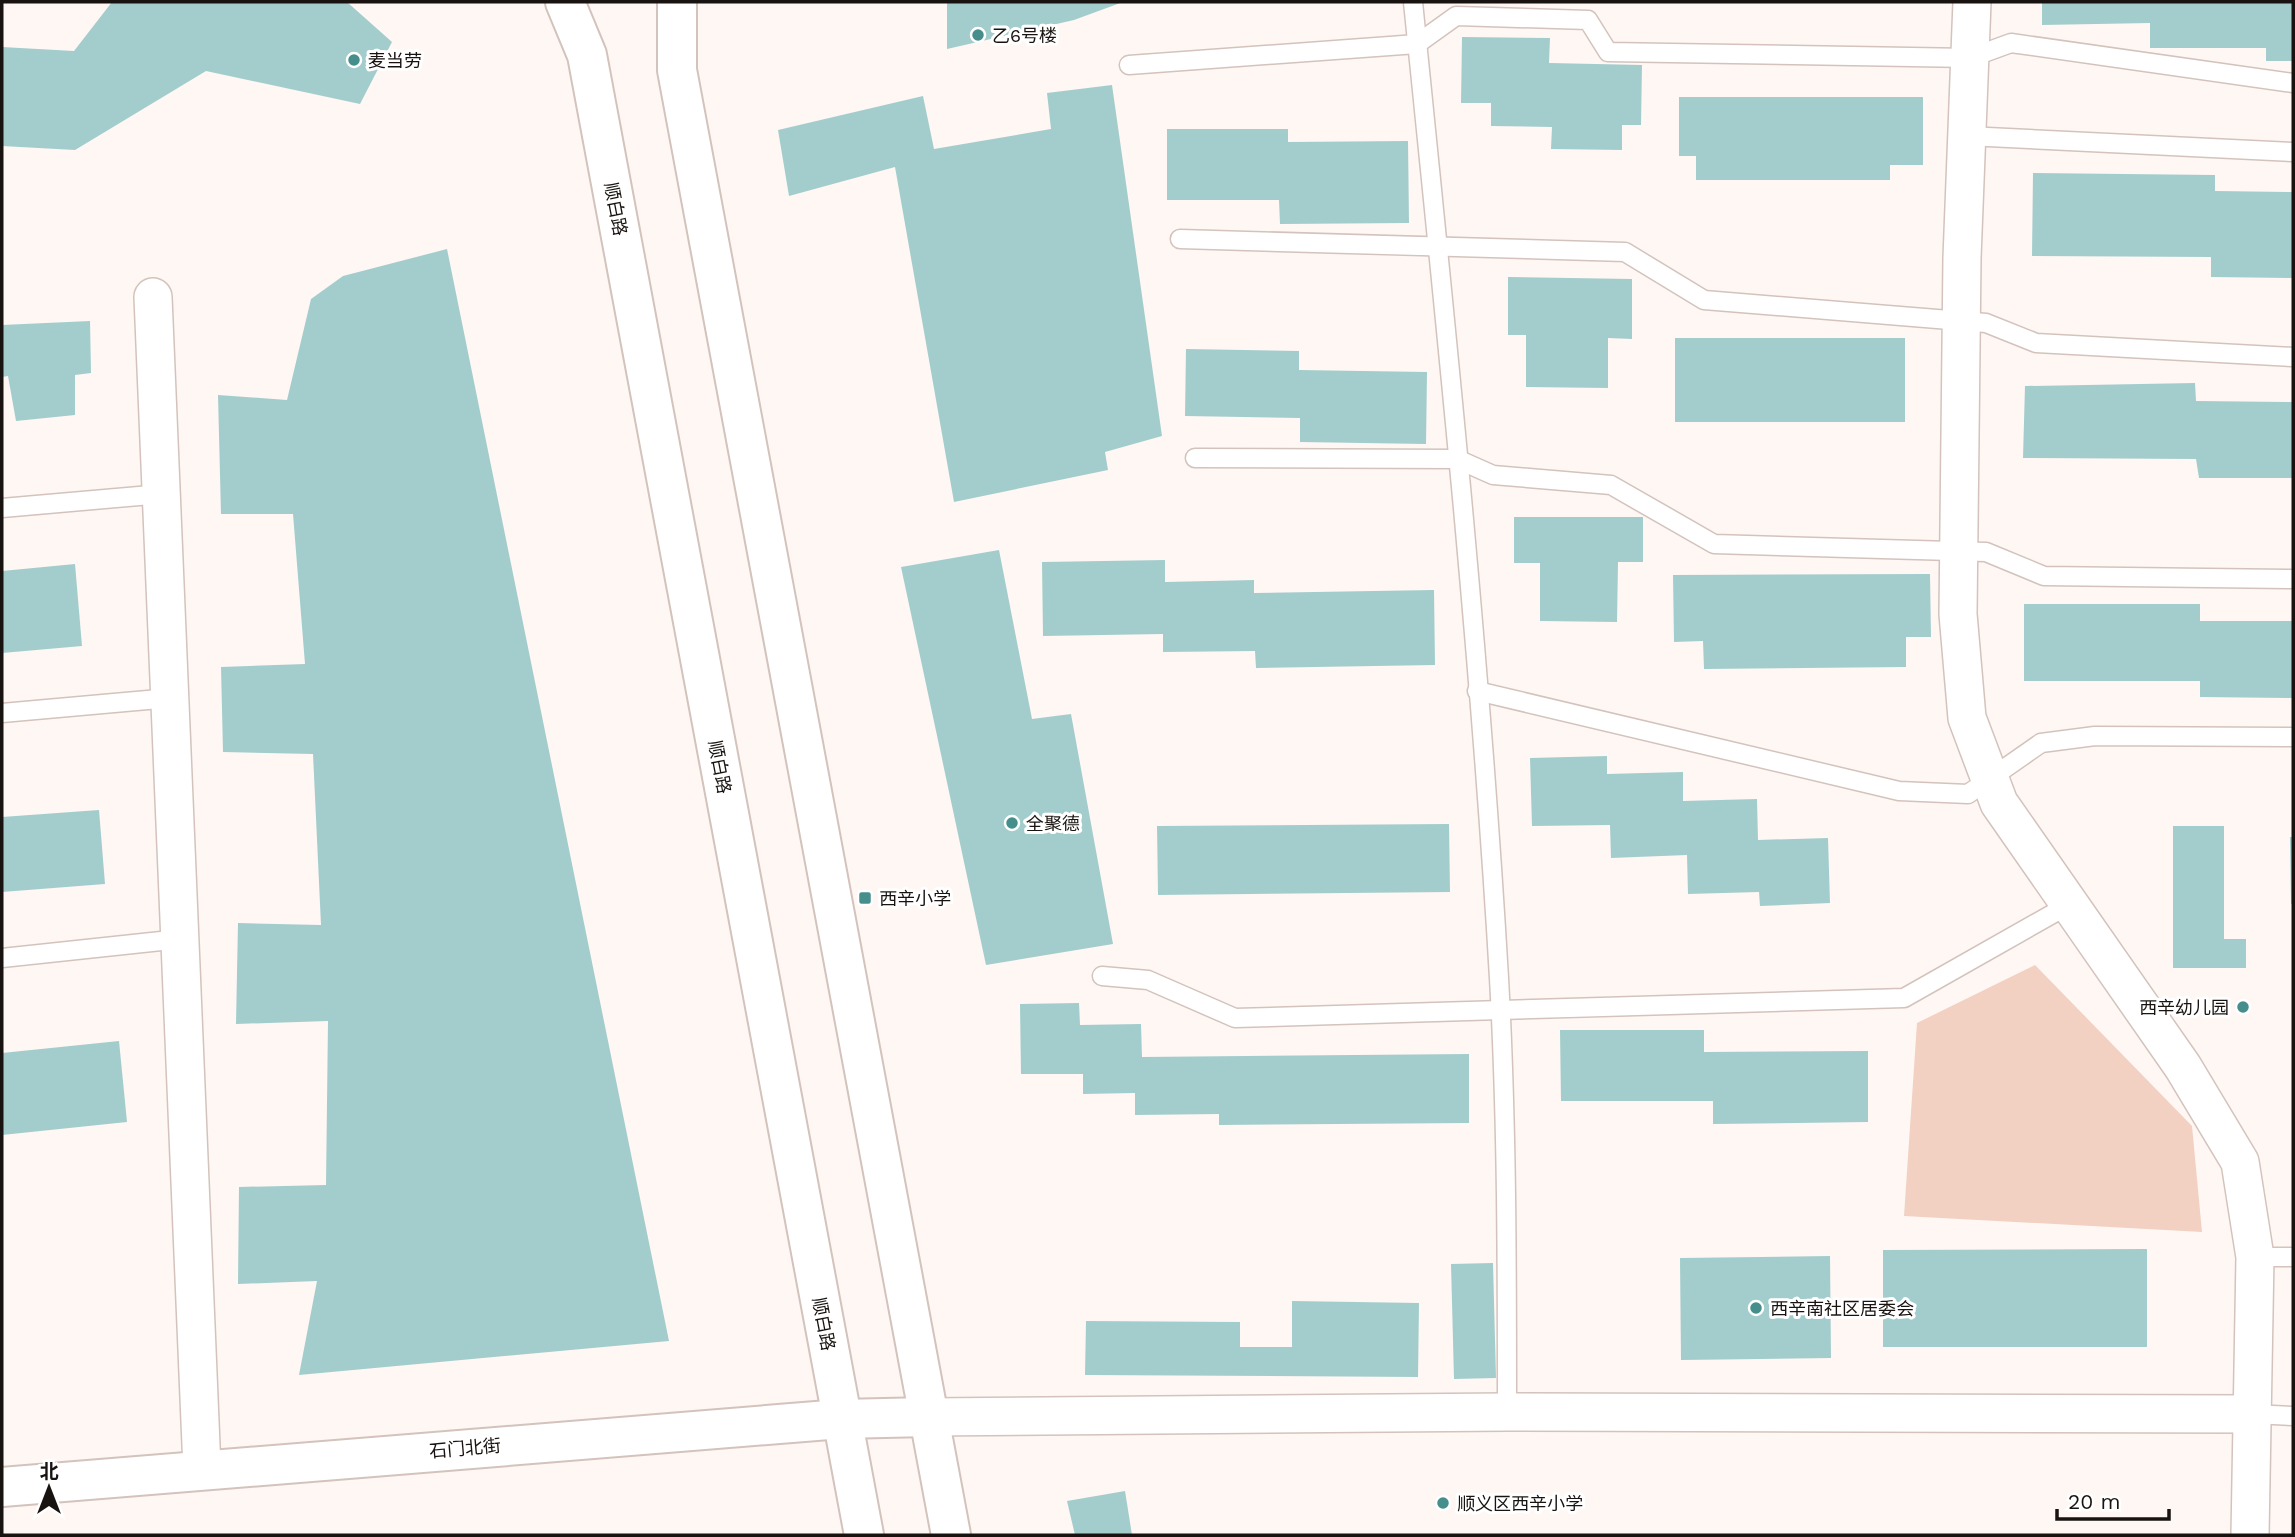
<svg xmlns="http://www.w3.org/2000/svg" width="2295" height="1537" viewBox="0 0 2295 1537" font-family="'Work Sans','Noto Sans SC',sans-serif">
  <rect width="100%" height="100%" fill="#fef7f4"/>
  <polygon fill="#f2d0c2" points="2035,965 2192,1126 2202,1232 1904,1216 1917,1023"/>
  <g fill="#a3cdcc">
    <polygon points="112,2 347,2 392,42 360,104 206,71 75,150 2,146 2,47 74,51"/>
    <polygon points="947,2 1123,2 1074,20 947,49"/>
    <polygon points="2042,2 2293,2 2293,61 2266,61 2266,48 2150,48 2150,23 2042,25"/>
    <polygon points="1462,37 1550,38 1549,63 1642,65 1641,125 1622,125 1622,150 1551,149 1552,127 1491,126 1491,103 1461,103"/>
    <polygon points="1112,85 1162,436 1105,452 1108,470 954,502 895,167 789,196 778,130 923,96 934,149 1051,129 1047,93"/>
    <polygon points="1679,97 1923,97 1923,165 1890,165 1890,180 1696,180 1696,156 1679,156"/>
    <polygon points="1167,129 1288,129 1288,142 1408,141 1409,223 1280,224 1279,200 1167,200"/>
    <polygon points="2033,173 2215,175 2215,191 2293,192 2293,278 2211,277 2211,257 2032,256"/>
    <polygon points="447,249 669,1341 299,1375 317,1281 238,1284 239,1187 326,1185 328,1021 236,1024 238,923 321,925 313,754 223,752 221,667 305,664 293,514 221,514 218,395 287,400 311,299 343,276"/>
    <polygon points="1508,277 1632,279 1632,339 1608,338 1608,388 1526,387 1526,335 1508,335"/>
    <polygon points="90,321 91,373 75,375 75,415 16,421 8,376 2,377 2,325"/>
    <rect x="1675" y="338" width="230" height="84"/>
    <polygon points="1186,349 1299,351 1299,370 1427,372 1426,444 1300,442 1300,418 1185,416"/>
    <polygon points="2195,383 2196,401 2293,402 2293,478 2199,478 2196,459 2023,458 2025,386"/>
    <polygon points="1514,517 1643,517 1643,562 1618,562 1617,622 1540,621 1540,563 1514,563"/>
    <polygon points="999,550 1032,719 1071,714 1113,944 986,965 901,567"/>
    <polygon points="1165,560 1165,582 1254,580 1254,593 1434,590 1435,665 1256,668 1255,651 1163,652 1163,634 1043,636 1042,562"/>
    <polygon points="75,564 82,646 2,653 2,571"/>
    <polygon points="1930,574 1931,637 1906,637 1906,667 1704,669 1703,641 1674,642 1673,575"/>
    <polygon points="2024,604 2200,604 2200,621 2293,621 2293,698 2200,697 2200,681 2024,681"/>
    <polygon points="1607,756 1607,774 1683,772 1683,801 1757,799 1758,840 1828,838 1830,903 1760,906 1759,892 1688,894 1687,855 1611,858 1610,825 1532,826 1530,758"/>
    <polygon points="99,810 105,884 2,892 2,817"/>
    <polygon points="1449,824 1450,892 1158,895 1157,826"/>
    <polygon points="2173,826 2224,826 2224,939 2246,939 2246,968 2173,968"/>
    <polygon points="2290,837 2293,837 2293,904 2291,904"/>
    <polygon points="1079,1003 1080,1025 1141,1024 1142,1057 1469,1054 1469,1123 1219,1125 1219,1114 1135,1115 1135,1093 1083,1094 1083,1074 1021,1074 1020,1004"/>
    <polygon points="1560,1030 1704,1030 1704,1052 1868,1051 1868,1122 1713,1124 1713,1101 1561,1101"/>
    <polygon points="119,1041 127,1122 2,1135 2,1053"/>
    <polygon points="2147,1249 2147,1347 1883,1347 1883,1250"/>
    <polygon points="1830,1256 1831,1358 1681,1360 1680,1258"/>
    <polygon points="1493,1263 1496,1378 1454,1379 1451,1264"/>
    <polygon points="1292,1301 1419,1303 1418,1377 1085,1375 1086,1321 1240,1322 1240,1347 1292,1347"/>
    <polygon points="1125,1491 1132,1535 1075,1535 1067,1501"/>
  </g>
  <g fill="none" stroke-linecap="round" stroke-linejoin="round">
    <defs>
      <g id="service">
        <path d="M1413,2c33,325 67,650 86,976 8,145 8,289 8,434"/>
        <polyline points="1129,65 1417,44 1456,16 1588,20 1608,52 1970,58 2011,43 2293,83"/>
        <polyline points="1967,136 2293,152"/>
        <polyline points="1180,239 1625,252 1704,300 1986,323 2036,343 2293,357"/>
        <polyline points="1195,458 1457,459 1493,475 1611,485 1714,544 1986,552 2044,576 2293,579"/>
        <polyline points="2,508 162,494"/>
        <polyline points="1477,691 1899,791 1968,794 2041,743 2095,736 2293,737"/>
        <polyline points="2,713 170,698"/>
        <polyline points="2,958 180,939"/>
        <polyline points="1102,976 1148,980 1235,1018 1904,998 2070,904"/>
        <polyline points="2255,1257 2293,1257"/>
        <polyline points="2253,1414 2293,1416"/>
      </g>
      <g id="minor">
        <polyline points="1972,2 1962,258 1958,614 1967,718 1999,803 2183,1067 2240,1162 2255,1257 2250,1535"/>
        <polyline points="153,297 202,1469"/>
        <polyline points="928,1417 1507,1412 2253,1414"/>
      </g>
      <polyline id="tertiary" points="2,1487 841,1419 928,1417"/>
      <g id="secondary">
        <polyline points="565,2 587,55 864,1535"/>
        <polyline points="677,2 677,70 951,1535"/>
      </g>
    </defs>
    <use href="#service" stroke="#d3c3bc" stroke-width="21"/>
    <use href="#minor" stroke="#d3c3bc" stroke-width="40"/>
    <use href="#tertiary" stroke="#d3c3bc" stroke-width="42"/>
    <use href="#secondary" stroke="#d3c3bc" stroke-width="42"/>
    <use href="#service" stroke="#fff" stroke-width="18"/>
    <use href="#minor" stroke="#fff" stroke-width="37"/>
    <use href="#tertiary" stroke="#fff" stroke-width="38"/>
    <use href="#secondary" stroke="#fff" stroke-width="38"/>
  </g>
  <g fill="#468e8c" stroke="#fff" stroke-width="2.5">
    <circle cx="978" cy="35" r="7"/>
    <circle cx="354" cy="60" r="7"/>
    <circle cx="1012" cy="823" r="7"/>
    <rect x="858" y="891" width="14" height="14" rx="3.5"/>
    <circle cx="2243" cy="1007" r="7"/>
    <circle cx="1756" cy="1308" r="7"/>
    <circle cx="1443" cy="1503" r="7"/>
  </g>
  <g text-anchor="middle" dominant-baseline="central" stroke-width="6" stroke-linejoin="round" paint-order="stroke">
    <g font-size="18" fill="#181310" stroke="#fff" text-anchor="start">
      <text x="992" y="35">乙6号楼</text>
      <text x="368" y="60">麦当劳</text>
      <text x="1026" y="823">全聚德</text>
      <text x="879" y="898">西辛小学</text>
      <text x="2229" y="1007" text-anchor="end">西辛幼儿园</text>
      <text x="1770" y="1308">西辛南社区居委会</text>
      <text x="1457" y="1503">顺义区西辛小学</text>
    </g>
    <g font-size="18" fill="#181310" stroke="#fff">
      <text transform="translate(616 209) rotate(79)">顺白路</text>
      <text transform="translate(720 767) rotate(79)">顺白路</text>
      <text transform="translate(824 1324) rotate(79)">顺白路</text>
      <text transform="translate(465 1448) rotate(-5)">石门北街</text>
    </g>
  </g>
  <rect width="2295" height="1537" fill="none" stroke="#181310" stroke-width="7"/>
  <g transform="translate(49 1488)" stroke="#ffffff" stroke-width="5" paint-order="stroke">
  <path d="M0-5L12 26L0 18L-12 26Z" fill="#181310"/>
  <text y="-10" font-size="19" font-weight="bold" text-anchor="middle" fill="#181310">北</text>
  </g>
  <path d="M2057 1509v10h112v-10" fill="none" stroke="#181310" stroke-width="3.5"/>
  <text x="2068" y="1509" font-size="21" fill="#181310" stroke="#ffffff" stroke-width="5" paint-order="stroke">20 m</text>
</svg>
